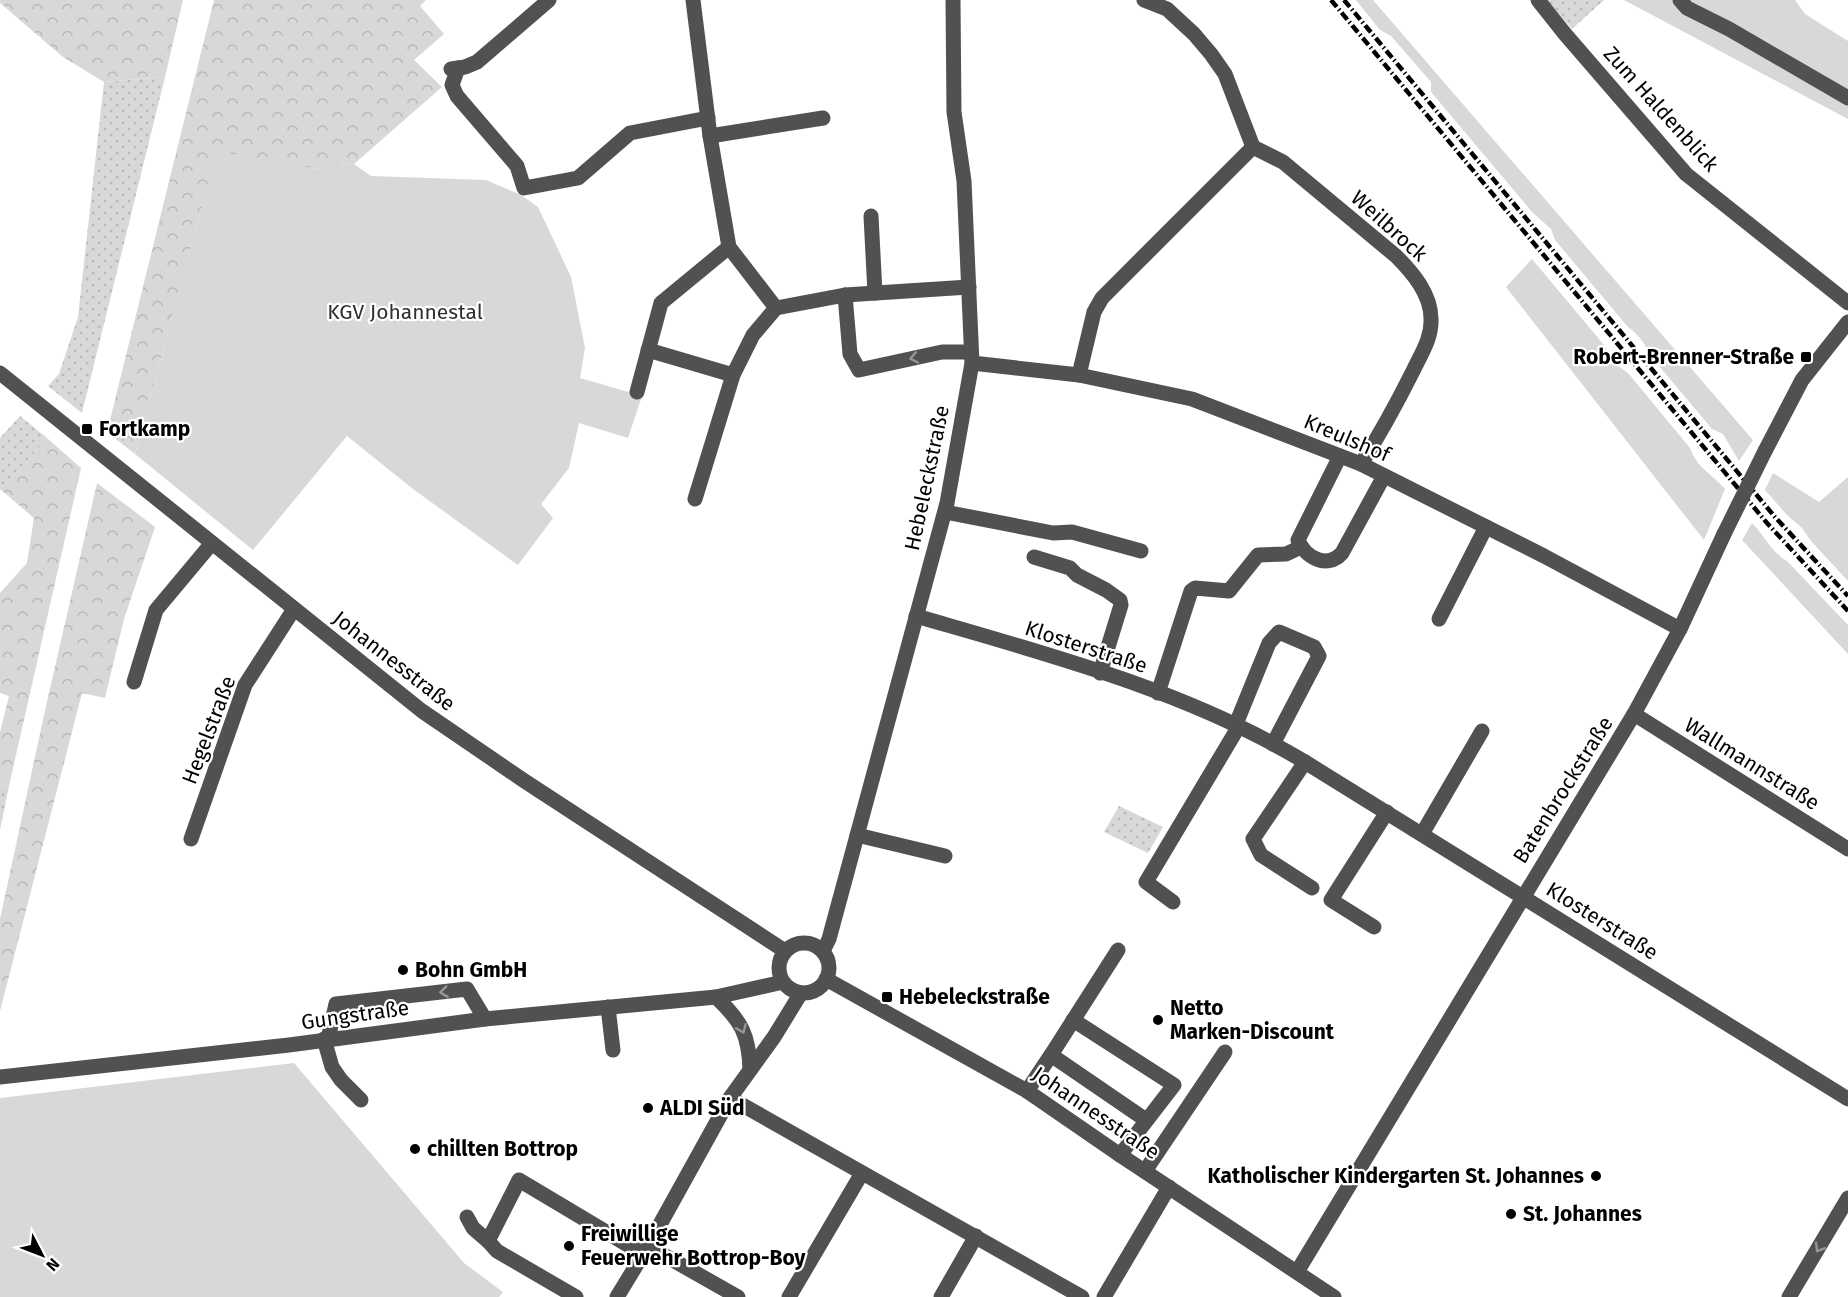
<svg xmlns="http://www.w3.org/2000/svg" width="1848" height="1297" viewBox="0 0 1848 1297" font-family="'Fira Sans',sans-serif">
  <defs>
    <pattern id="forest-crowns" width="20" height="18" patternUnits="userSpaceOnUse" patternTransform="scale(1.5)"><rect width="20" height="18" fill="#d8d8d8"/><path d="M2 6a3 3 0 1 1 6 0M12 15a3 3 0 1 1 6 0" fill="none" stroke="#b8b8b8"/></pattern>
    <pattern id="park-dots" width="8" height="8" patternUnits="userSpaceOnUse" patternTransform="scale(1.5)"><rect width="8" height="8" fill="#d8d8d8"/><path d="M2 2h.1M6 6h.1" fill="none" stroke="#b8b8b8" stroke-width="1.8" stroke-linecap="round"/></pattern>
  </defs>
  <rect width="100%" height="100%" fill="#fff"/>
  <g fill="#d8d8d8">
    <path d="M1356,0h17l380,440 -14,21 -16,-27 -11,-5 -63,-75c-4,-12 -12,-20 -22,-28l-72,-86 -4,-11 -19,-17 -101,-120v-10l-40,-46 -11,-6z"/>
    <polygon points="1624,0 1795,0 1805,14 1848,41 1848,119"/>
    <polygon points="217,150 317,169 354,164 371,176 486,180 521,195 538,207 571,277 585,348 580,378 642,396 628,438 579,423 569,468 541,504 553,518 518,565 413,489 347,436 253,550 135,454"/>
    <path d="M1532,259l72,86c6,13 12,20 24,28l62,75c7,20 21,25 35,41l-21,51 -198,-253z"/>
    <polygon points="1773,473 1819,502 1848,477 1848,581 1811,541 1802,528 1787,515 1765,490"/>
    <path d="M1752,523c13,13 19,29 35,38l61,64v29l-106,-114z"/>
    <polygon points="294,1063 464,1263 503,1292 499,1297 0,1297 0,1098"/>
  </g>
  <g fill="url(#forest-crowns)">
    <polygon points="0,0 183,0 165,77 104,82 63,57 0,3"/>
    <polygon points="214,0 426,0 420,6 444,34 414,60 442,87 354,164 317,169 217,151 135,454 107,432"/>
    <polygon points="47,438 81,468 9,786 0,785 0,732 9,696 0,693 0,593 27,563 34,518 0,489"/>
    <polygon points="97,483 155,527 124,619 105,698 82,693 0,1011 0,919 44,715"/>
  </g>
  <g fill="url(#park-dots)">
    <polygon points="1547,0 1604,0 1572,29"/>
    <polygon points="165,77 82,413 48,386 59,374 78,317 104,82"/>
    <polygon points="20,416 47,438 0,490 0,438"/>
    <polygon points="0,785 9,786 0,830"/>
    <polygon points="1119,806 1163,827 1148,853 1104,832"/>
  </g>
  <g fill="none" stroke-linecap="round" stroke-linejoin="round">
    <g stroke="#515151" stroke-width="15">
      <polyline points="693,0 710,136 729,247 776,308 845,295 969,287"/>
      <polyline points="1144,0 1167,9 1194,34 1211,54 1225,74 1253,147"/>
      <polyline points="1538,0 1565,34 1686,174 1848,303"/>
      <polyline points="1680,0 1687,8 1729,29 1848,98"/>
      <polyline points="458,68 452,85 457,96 517,166 524,188 578,178 630,133 708,118"/>
      <polyline points="451,69 465,67 477,62 549,0"/>
      <polyline points="710,136 823,118"/>
      <polyline points="871,216 875,293"/>
      <polyline points="845,295 850,354 859,370 942,352 971,352"/>
      <polyline points="648,350 733,375"/>
      <polyline points="972,363 1079,375 1192,399 1361,464 1544,556 1680,629"/>
      <polyline points="0,373 422,711 523,780 785,951"/>
      <path d="M1079,375l15,-63 8,-14 151,-151 30,15 113,94c17,17 35,38 35,63 1,19 -10,35 -18,52 -16,32 -33,63 -52,93"/>
      <polyline points="637,392 661,303 729,247"/>
      <polyline points="1765,451 1802,380 1848,322"/>
      <path d="M1340,456l-42,84c7,17 29,30 44,13l42,-77"/>
      <polyline points="695,499 733,375 753,335 776,308"/>
      <polyline points="945,512 1053,533 1072,532 1141,551"/>
      <polyline points="1034,557 1070,568 1077,575 1106,590 1120,600 1121,605 1100,673"/>
      <path d="M916,616c131,38 272,75 389,146l543,337"/>
      <polyline points="1439,619 1486,527"/>
      <polyline points="134,682 156,610 212,543"/>
      <polyline points="1158,693 1191,591 1195,588 1229,591 1258,555 1286,554 1301,547"/>
      <polyline points="1634,714 1848,849"/>
      <polyline points="1236,724 1269,643 1279,632 1314,647 1319,656 1273,744"/>
      <polyline points="1305,762 1253,839 1261,855 1312,888"/>
      <polyline points="1422,834 1482,731"/>
      <polyline points="857,835 945,856"/>
      <polyline points="191,839 245,685 294,609"/>
      <polyline points="1173,902 1146,882 1239,726"/>
      <polyline points="1374,927 1331,900 1387,812"/>
      <circle cx="804" cy="968" r="25"/>
      <polyline points="1118,950 1051,1055 1146,1120"/>
      <polyline points="823,951 829,939 947,503 972,363 964,181 954,112 953,0"/>
      <polyline points="826,979 1027,1091 1120,1155 1334,1297"/>
      <path d="M716,997c25,24 33,37 34,73"/>
      <polyline points="608,1007 613,1050"/>
      <polyline points="1073,1020 1174,1085 1120,1155"/>
      <polyline points="324,1039 332,1067 341,1080 361,1100"/>
      <polyline points="328,1039 336,1004 467,989 485,1019"/>
      <polyline points="0,1077 289,1045 485,1019 716,997 783,982"/>
      <polyline points="1027,1091 1051,1055"/>
      <polyline points="730,1098 1082,1297"/>
      <polyline points="1145,1171 1225,1052"/>
      <polyline points="467,1217 473,1228 488,1241"/>
      <polyline points="648,1246 738,1297"/>
      <polyline points="1297,1272 1634,714 1680,629 1724,534"/>
      <polyline points="576,1297 497,1251 488,1241 519,1180 643,1254"/>
      <polyline points="617,1297 648,1246 730,1098 774,1037 801,993"/>
      <polyline points="789,1297 862,1173"/>
      <polyline points="941,1297 976,1236"/>
      <polyline points="1104,1297 1169,1187"/>
      <polyline points="1789,1297 1848,1198"/>
    </g>
    <g stroke="#000" stroke-width="4.5" stroke-dasharray="9 3 1.5 3" stroke-linecap="butt">
      <polyline points="1331,0 1767,523 1848,611"/>
      <polyline points="1344,0 1775,517 1848,596"/>
    </g>
    <polyline stroke="#515151" stroke-width="15" points="1724,534 1765,451"/>
  </g>
  <defs><path id="oneway-chevron" d="M-2-3.5L2.5 0L-2 3.5" fill="none" stroke-width="1.6" stroke-linecap="round" stroke-linejoin="round" transform="scale(1.5)"/></defs>
  <g stroke="#979797">
    <use href="#oneway-chevron" transform="translate(914 358) rotate(168)"/>
    <use href="#oneway-chevron" transform="translate(444 992) rotate(173)"/>
    <use href="#oneway-chevron" transform="translate(742 1029) rotate(67)"/>
    <use href="#oneway-chevron" transform="translate(1819 1248) rotate(121)"/>
  </g>
  <g fill="#000" stroke="#fff" stroke-width="2">
    <rect x="1800" y="351" width="12" height="12" rx="3"/>
    <rect x="81" y="423" width="12" height="12" rx="3"/>
    <circle cx="403" cy="970" r="6"/>
    <rect x="881" y="991" width="12" height="12" rx="3"/>
    <circle cx="1158" cy="1020" r="6"/>
    <circle cx="648" cy="1108" r="6"/>
    <circle cx="415" cy="1149" r="6"/>
    <circle cx="1596" cy="1176" r="6"/>
    <circle cx="1511" cy="1214" r="6"/>
    <circle cx="569" cy="1246" r="6"/>
  </g>
  <g text-anchor="middle" dominant-baseline="central" stroke-width="4.5" stroke-linejoin="round" paint-order="stroke">
    <g font-size="21" fill="#000" stroke="#fff">
      <text transform="translate(1661 109) rotate(48)">Zum Haldenblick</text>
      <text transform="translate(1389 226) rotate(42)">Weilbrock</text>
      <text transform="translate(1347 438) rotate(23)">Kreulshof</text>
      <text transform="translate(927 478) rotate(-78)">Hebeleckstraße</text>
      <text transform="translate(1086 647) rotate(18)">Klosterstraße</text>
      <text transform="translate(394 661) rotate(38)">Johannesstraße</text>
      <text transform="translate(209 730) rotate(-69)">Hegelstraße</text>
      <text transform="translate(1752 764) rotate(32)">Wallmannstraße</text>
      <text transform="translate(1563 790) rotate(-58)">Batenbrockstraße</text>
      <text transform="translate(1602 921) rotate(32)">Klosterstraße</text>
      <text transform="translate(355 1015) rotate(-8)">Gungstraße</text>
      <text transform="translate(1096 1113) rotate(34)">Johannesstraße</text>
    </g>
    <g font-size="21" fill="#2f2f2f" stroke="#fff">
      <text x="405" y="312">KGV Johannestal</text>
    </g>
    <g font-size="21" font-weight="bold" fill="#000" stroke="#fff" text-anchor="start">
      <text x="1794" y="357" text-anchor="end">Robert-Brenner-Straße</text>
      <text x="99" y="429">Fortkamp</text>
      <text x="415" y="970">Bohn GmbH</text>
      <text x="899" y="997">Hebeleckstraße</text>
      <text x="1170" y="1008">Netto<tspan x="1170" dy="24">Marken-Discount</tspan></text>
      <text x="660" y="1108">ALDI Süd</text>
      <text x="427" y="1149">chillten Bottrop</text>
      <text x="1584" y="1176" text-anchor="end">Katholischer Kindergarten St. Johannes</text>
      <text x="1523" y="1214">St. Johannes</text>
      <text x="581" y="1234">Freiwillige<tspan x="581" dy="24">Feuerwehr Bottrop-Boy</tspan></text>
    </g>
  </g>
  <g transform="translate(42 1255) rotate(132)" stroke="#ffffff" stroke-width="4.5" paint-order="stroke">
  <path d="M0-4.5L10 22L0 15L-10 22Z" fill="#000000"/>
  <text y="-9" font-size="16" font-weight="bold" text-anchor="middle" fill="#000000">N</text>
  </g>
</svg>
